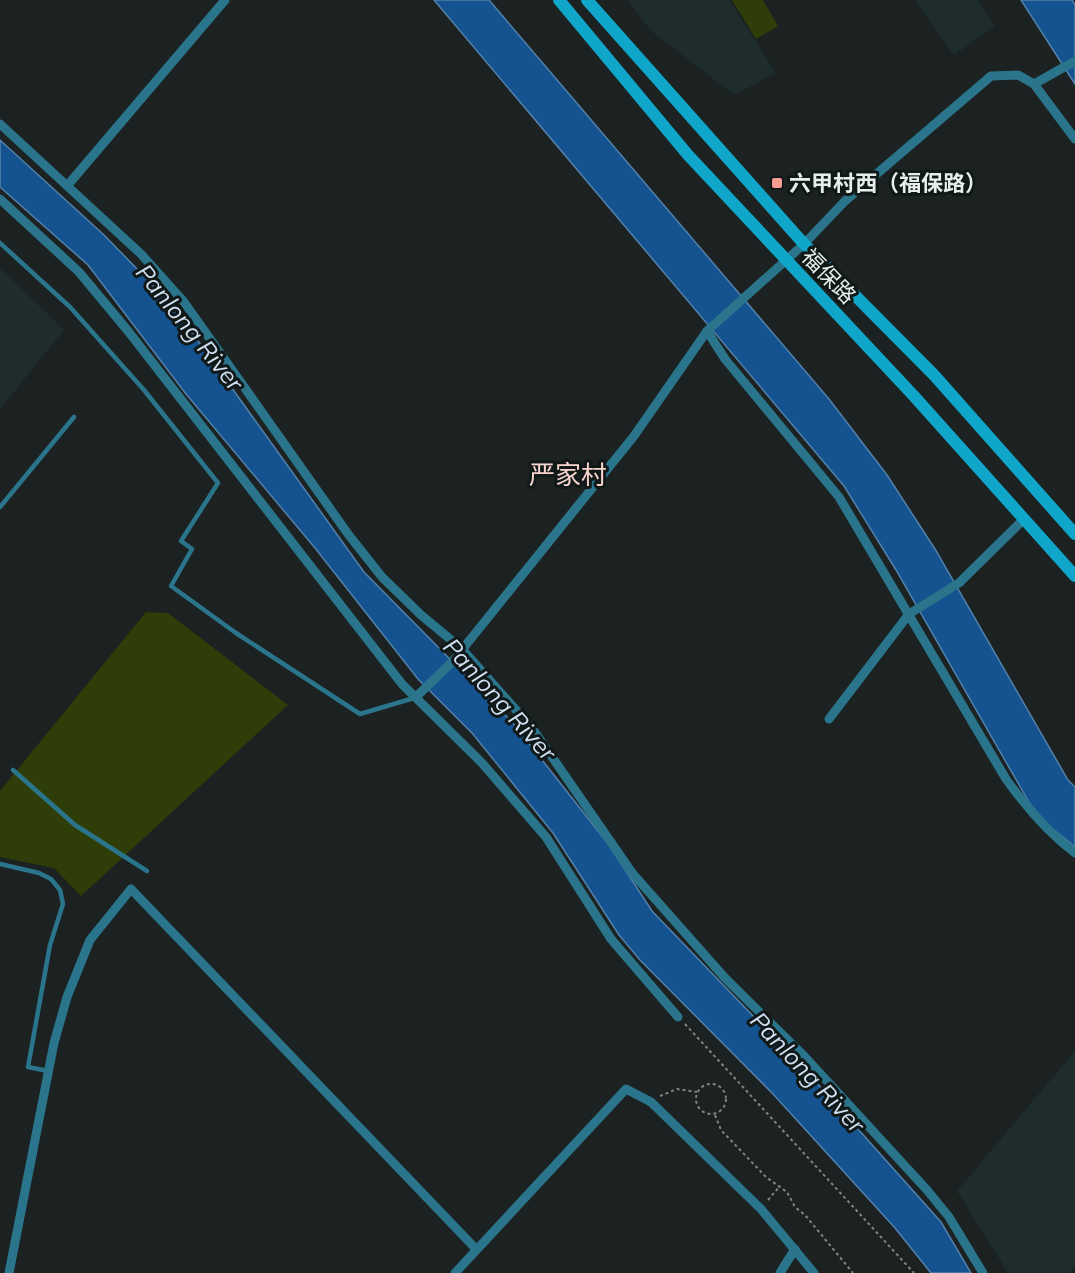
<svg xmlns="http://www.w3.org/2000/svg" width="1075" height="1273" viewBox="0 0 1075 1273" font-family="Mulish,'Noto Sans SC',sans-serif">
  <rect width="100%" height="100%" fill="#1b2221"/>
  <g fill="#1e2d2c">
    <polygon points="628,0 729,0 776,73 734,95 650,30"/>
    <polygon points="915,0 978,0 995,26 954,55"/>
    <polygon points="0,268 64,330 0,409"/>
    <polygon points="1075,1051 1075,1266 1070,1273 1008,1273 957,1191"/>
  </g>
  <g fill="#2f3e08">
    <polygon points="732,0 763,0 778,26 756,39"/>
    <polygon points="146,612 168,613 288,705 81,896 54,868 0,857 0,791"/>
  </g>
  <g fill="#14538f" stroke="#5381ab" stroke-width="1.5">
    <polygon points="434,0 489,0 829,399 887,475 935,549 1068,780 1075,787 1075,847 1048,825 1030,804 896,570 844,486"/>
    <polygon points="1021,0 1072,0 1075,5 1075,84"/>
    <polygon points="0,140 104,235 173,306 364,572 513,723 609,845 652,911 807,1072 941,1222 971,1273 931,1273 895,1228 773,1094 640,960 619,935 553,833 472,733 418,679 315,548 186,394 88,265 0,187"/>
  </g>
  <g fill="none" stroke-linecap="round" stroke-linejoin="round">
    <g stroke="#7f8584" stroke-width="2" stroke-dasharray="3 3" stroke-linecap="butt">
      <polyline points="685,1024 914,1273"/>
      <circle cx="711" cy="1099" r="15"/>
      <polyline points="660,1096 677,1089 697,1092"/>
      <polyline points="715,1115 721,1130 766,1177 787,1192 795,1207 805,1215 853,1273"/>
      <polyline points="768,1200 780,1186"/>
    </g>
    <g stroke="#2a758b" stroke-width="4.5">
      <polyline points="0,243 70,307 144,390 218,483 181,541 192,549 171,586 236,633 360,714 414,698"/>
      <polyline points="0,507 74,417"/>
      <polyline points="13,770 75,825 147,871"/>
      <polyline points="0,864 39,873 51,879 60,890 63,904 50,945 28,1067 48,1071"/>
    </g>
    <g stroke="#2a758b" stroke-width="9">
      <polyline points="1034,84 1075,61"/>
      <polyline points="0,124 141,254 184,302 348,534 382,577 421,615 462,649 532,728 633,874 725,978 805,1057 927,1190 949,1217 983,1273"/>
      <polyline points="67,186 225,0"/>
      <polyline points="0,199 79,272 128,331 402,684 482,763 546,837 611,939 678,1017"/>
      <path d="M707,331l18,28 114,138 167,282c20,28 41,53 69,74"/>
      <polyline points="416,697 453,661 634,436 707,331 804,244 845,201 991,76 1018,75 1034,84 1075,139"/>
      <polyline points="829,719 909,614 959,583 1023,520"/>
      <polyline points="9,1273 54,1043 67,997 90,940 131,889 476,1249"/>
      <polyline points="455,1273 626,1089 651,1102 761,1209 814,1273"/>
      <polyline points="780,1273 795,1249"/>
    </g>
    <g stroke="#10a6c9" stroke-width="12">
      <polyline points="559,0 688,155 913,395 1075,576"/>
      <polyline points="587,0 804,244 934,375 1075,534"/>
    </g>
  </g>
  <rect fill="#f59d8e" stroke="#111818" stroke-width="2" x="771" y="177" width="12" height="12" rx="3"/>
  <g text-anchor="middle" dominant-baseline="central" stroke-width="6" stroke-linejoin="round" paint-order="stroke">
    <g font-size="22" font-weight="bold" fill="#e7ecec" stroke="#111818" text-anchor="start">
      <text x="789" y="183">六甲村西（福保路）</text>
    </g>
    <g font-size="22" fill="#e7ecec" stroke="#111818">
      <text transform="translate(829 276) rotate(46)">福保路</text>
    </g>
    <g font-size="24" font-style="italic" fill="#cfdef0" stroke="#111818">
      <text transform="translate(190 327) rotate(51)">Panlong River</text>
      <text transform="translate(500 699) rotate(48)">Panlong River</text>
      <text transform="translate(808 1072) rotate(47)">Panlong River</text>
    </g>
    <g font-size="26" fill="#f6d3cd" stroke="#111818">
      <text x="568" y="474">严家村</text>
    </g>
  </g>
</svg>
